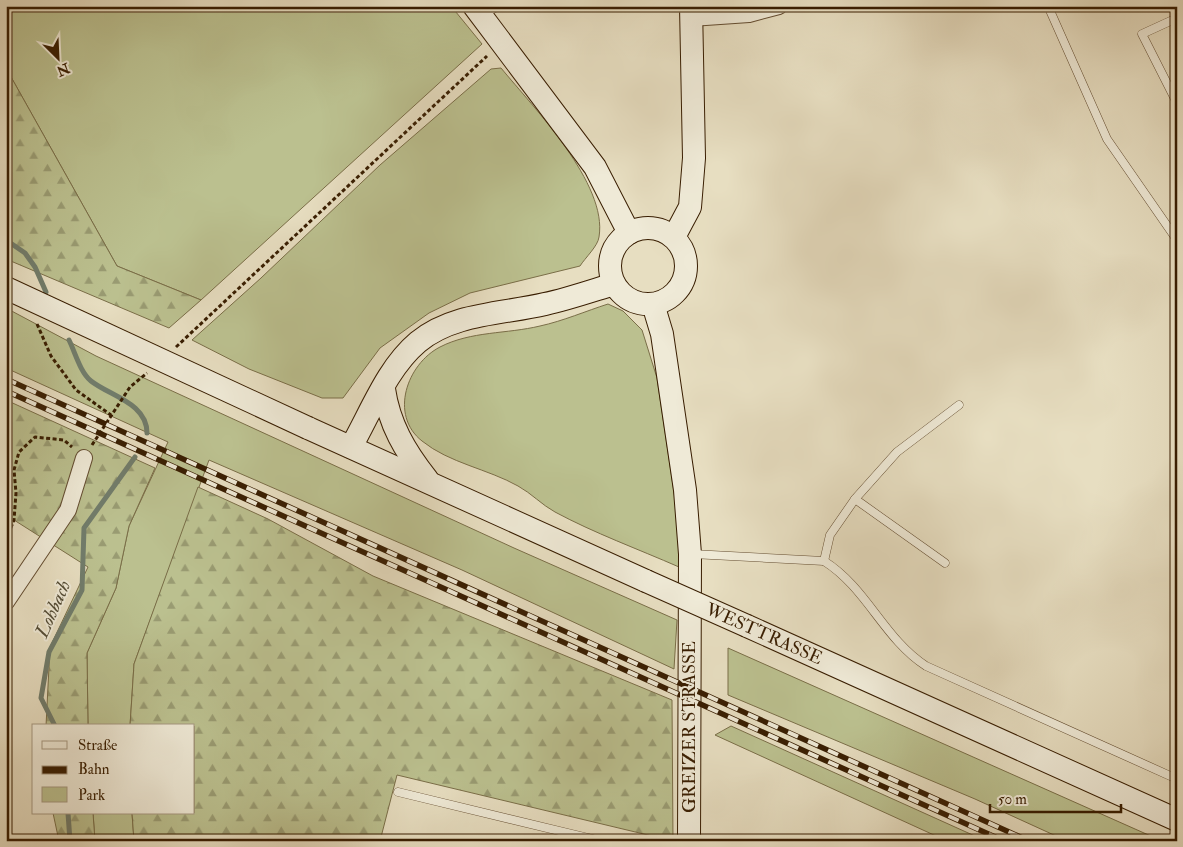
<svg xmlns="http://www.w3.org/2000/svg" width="1183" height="847" viewBox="0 0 1183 847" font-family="'IM FELL Double Pica',serif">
  <defs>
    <pattern id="forest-firs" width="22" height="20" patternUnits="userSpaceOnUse" patternTransform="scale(1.25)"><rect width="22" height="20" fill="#bbc08f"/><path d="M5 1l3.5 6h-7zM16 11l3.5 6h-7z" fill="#999b72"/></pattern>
  </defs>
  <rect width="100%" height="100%" fill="#e7dec1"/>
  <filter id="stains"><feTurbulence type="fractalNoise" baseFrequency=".004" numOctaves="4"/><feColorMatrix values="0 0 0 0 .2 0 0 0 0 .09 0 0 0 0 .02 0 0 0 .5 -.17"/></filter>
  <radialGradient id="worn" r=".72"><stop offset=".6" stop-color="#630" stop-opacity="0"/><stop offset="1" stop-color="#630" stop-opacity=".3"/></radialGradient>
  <g fill="#bbc08f" stroke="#7a6e48">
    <polygon points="6,6 451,6 482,44 201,300 117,266 6,68"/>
    <path d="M501,68c33,40 107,116 98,169 -1,9 -14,21 -19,29l-110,27 -41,20 -49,35 -37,50h-21l-73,-29 -57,-29 69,-62 119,-113 111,-96z"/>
    <path d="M608,304l15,7 19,19 15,48 21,141 1,48c-41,-18 -85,-34 -124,-55 -13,-7 -24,-19 -37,-26 -30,-17 -69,-23 -96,-45 -33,-26 -15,-77 18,-94 31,-16 67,-13 100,-21 23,-5 46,-15 68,-22z"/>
    <polygon points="6,308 96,356 514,548 677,620 674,669 462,570 209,460 134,664 130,726 88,726 87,653 116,588 129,526 168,442 6,368"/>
    <polygon points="728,648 1162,841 1067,841 975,799 728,695"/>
    <polygon points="731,726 986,841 947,841 715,735"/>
    <polygon points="93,813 132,813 134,841 95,841"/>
  </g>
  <g fill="url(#forest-firs)" stroke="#7a6e48">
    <polygon points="6,68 117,266 201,300 169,328 6,259"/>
    <polygon points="6,400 155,468 129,526 116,588 87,653 88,726 46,726 50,647 88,567 14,520 6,539"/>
    <polygon points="198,487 268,519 373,576 672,700 673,841 397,775 380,841 134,841 132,813 194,813 194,726 130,726 134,664"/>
    <polygon points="53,813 93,813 95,841 59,841"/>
  </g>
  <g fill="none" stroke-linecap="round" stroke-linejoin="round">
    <g stroke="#717c6b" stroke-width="5">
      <polyline points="6,240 25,253 35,267 46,292"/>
      <path d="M69,340c6,12 11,32 22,41 19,15 56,22 56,52"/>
      <polyline points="55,726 41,698 49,652 82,590 84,528 135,457"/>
      <polyline points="68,813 70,841"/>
      <polyline points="6,823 11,841"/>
    </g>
    <defs>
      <g id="lane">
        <polyline points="1048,6 1107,139 1177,240"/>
        <polyline points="483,14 499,6"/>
        <polyline points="1177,18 1142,34 1177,103"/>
        <polyline points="855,499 897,452 959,405"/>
        <path d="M692,554l132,7c43,27 60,78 102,105l251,113"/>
        <polyline points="824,561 830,535 855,499 945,563"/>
        <polyline points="398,792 601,841"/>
      </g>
      <g id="street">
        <polyline points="691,18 749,14 779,6"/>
        <polyline points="6,602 68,510 84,458"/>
      </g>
      <g id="secondary">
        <polyline points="474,6 595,167 629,233"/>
        <circle cx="648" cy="266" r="38"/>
        <polyline points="674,237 690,207 694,158 691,6"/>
        <polyline points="653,304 662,334 685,490 690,554 689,841"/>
        <path d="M384,389c5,35 21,62 43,90"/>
        <polyline points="308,428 646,581"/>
        <path d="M351,447c20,-35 36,-79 67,-105 35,-29 85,-28 127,-38 23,-5 46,-13 69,-20"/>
        <polyline points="747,626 1177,820"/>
      </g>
    </defs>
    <use href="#lane" stroke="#644d31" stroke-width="9"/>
    <use href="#street" stroke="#644d31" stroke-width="18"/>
    <use href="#secondary" stroke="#381d01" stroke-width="24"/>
    <g stroke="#381d01" stroke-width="3" stroke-dasharray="4 2.5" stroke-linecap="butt">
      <polyline points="6,261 11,269"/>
      <polyline points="37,324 51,356 76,390 111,415"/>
      <polyline points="176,347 487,56"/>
      <polyline points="92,445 130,387 147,373"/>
      <polyline points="6,540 14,520 16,493 14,470 19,452 35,437 64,440 72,447"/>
    </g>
    <use href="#lane" stroke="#efead7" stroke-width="8"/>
    <use href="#street" stroke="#efead7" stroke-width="16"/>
    <use href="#secondary" stroke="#efead7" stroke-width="22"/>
    <defs>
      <g id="rail">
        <polyline points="6,379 1029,841"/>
        <polyline points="6,391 1004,841"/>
      </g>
    </defs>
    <use href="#rail" stroke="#381d01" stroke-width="5.5"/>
    <use href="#rail" stroke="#efead7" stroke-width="4" stroke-dasharray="11" stroke-linecap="butt"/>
    <defs>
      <g id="secondary-bridge">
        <polyline points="6,288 308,428"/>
        <polyline points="646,581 747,626"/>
      </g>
    </defs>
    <use href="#secondary-bridge" stroke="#381d01" stroke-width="24" stroke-linecap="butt"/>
    <use href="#secondary-bridge" stroke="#efead7" stroke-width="22"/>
  </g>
  <g text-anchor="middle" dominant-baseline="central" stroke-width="4" stroke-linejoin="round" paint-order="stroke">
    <g font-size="18" fill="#381d01" stroke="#efead7">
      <text transform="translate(764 634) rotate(24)">WESTTRASSE</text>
      <text transform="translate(689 727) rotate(-90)">GREIZER STRASSE</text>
    </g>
    <g font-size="19" font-style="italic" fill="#544d36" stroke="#efead7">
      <text transform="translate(53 609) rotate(-66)">Lohbach</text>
    </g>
  </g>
  <rect width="1183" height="847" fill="none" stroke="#e7dec1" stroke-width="25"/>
  <rect x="8" y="8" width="1168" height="832" fill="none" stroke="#381d01" stroke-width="2.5"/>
  <rect x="12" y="12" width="1158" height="822" fill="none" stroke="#381d01"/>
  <rect x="32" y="724" width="162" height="90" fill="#efead7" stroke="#a69881"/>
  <rect x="42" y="741" width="25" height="8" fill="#efead7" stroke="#a69881"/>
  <text x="78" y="750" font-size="15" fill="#381d01">Straße</text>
  <rect x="42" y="766" width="25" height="8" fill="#381d01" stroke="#a69881"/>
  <text x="78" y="774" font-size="15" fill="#381d01">Bahn</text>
  <rect x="42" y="787" width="25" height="15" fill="#bbc08f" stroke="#a69881"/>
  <text x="78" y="800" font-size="15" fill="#381d01">Park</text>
  <g transform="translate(58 58) rotate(156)" stroke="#efead7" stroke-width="4" paint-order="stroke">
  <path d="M0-4L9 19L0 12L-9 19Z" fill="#381d01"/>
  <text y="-8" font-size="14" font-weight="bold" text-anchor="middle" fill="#381d01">N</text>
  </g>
  <path d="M990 804v8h131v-8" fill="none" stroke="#381d01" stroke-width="2.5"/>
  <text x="998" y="804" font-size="15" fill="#381d01" stroke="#efead7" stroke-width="4" paint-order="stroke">50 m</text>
  <rect width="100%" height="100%" filter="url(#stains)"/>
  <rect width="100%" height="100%" fill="url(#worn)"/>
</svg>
